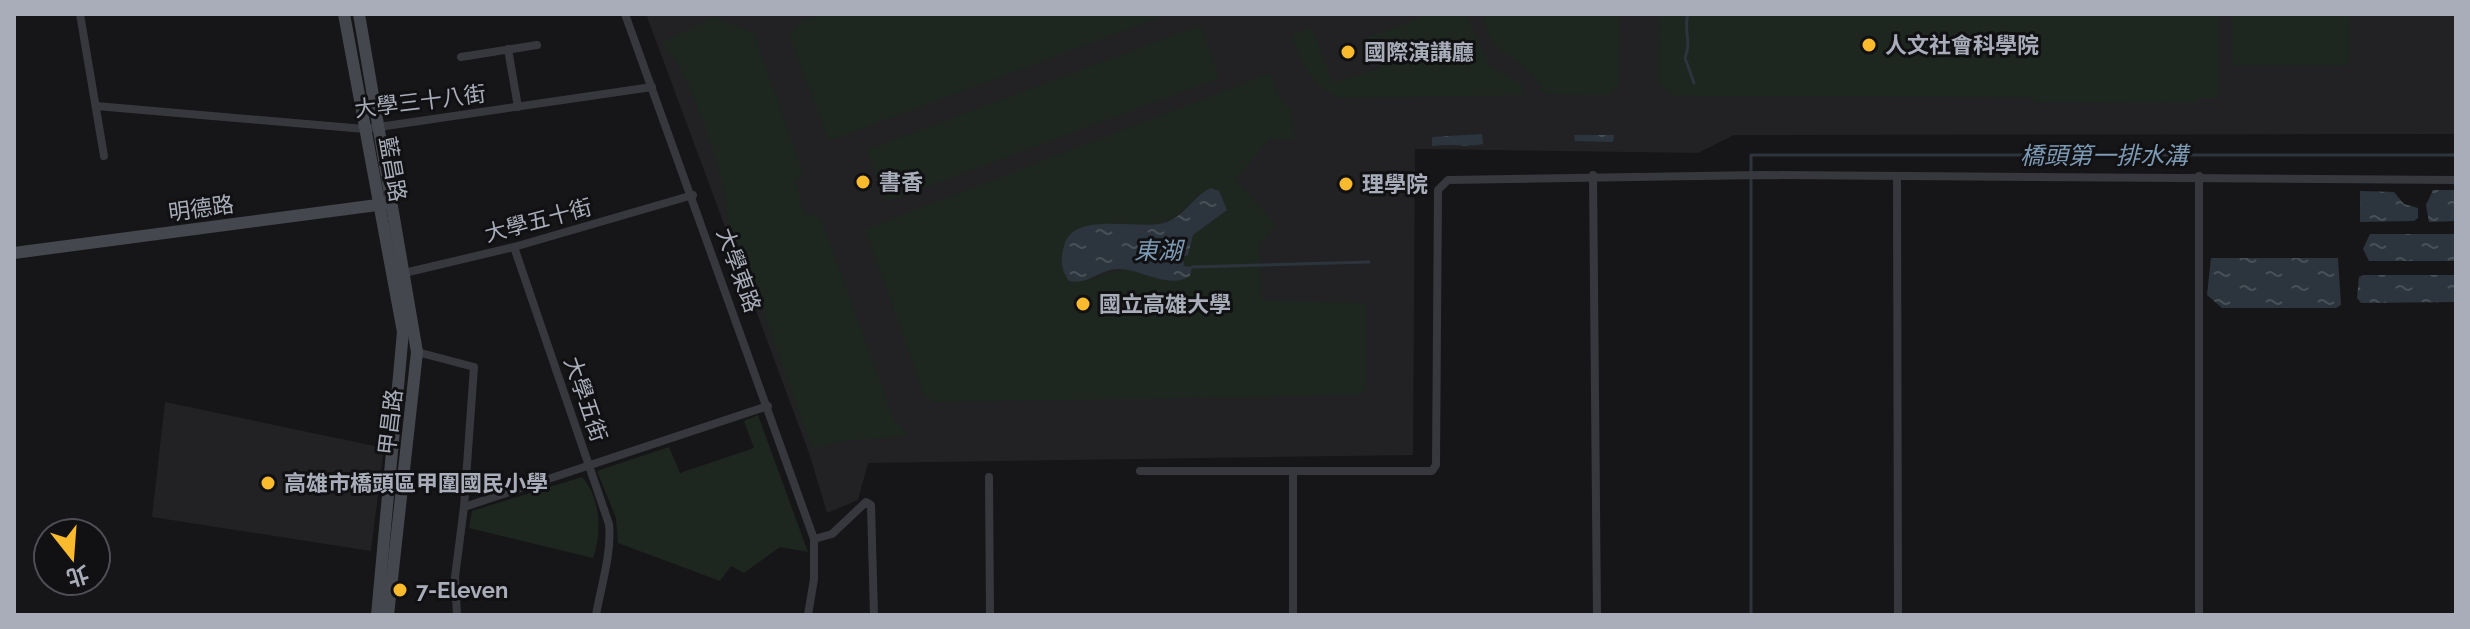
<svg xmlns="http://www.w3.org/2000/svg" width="2470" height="629" viewBox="0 0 2470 629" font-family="Raleway,'Noto Sans TC',sans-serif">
  <defs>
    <pattern id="water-ripples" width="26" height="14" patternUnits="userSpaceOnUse" patternTransform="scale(2)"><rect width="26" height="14" fill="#2c353d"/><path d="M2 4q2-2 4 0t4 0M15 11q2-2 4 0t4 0" fill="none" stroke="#485057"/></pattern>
  </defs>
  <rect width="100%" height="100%" fill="#161618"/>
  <g fill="#222225">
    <polygon points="646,14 2456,14 2456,134 1734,135 1698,153 1415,149 1413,455 868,463 858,500 827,513 810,456"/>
    <polygon points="165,402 384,448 371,551 152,517"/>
  </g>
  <g fill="#1e271f" fill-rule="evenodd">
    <polygon points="823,14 1169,14 829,141 789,37 798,23"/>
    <path d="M1421,14h45l24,52 31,18 4,11 -184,3c-31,-11 -38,-35 -50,-63l21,-7 21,55 47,-15 -11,-31 52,-19z"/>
    <path d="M1481,14h139l-1,71 -10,10 -64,-1c-6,-6 -8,-15 -15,-21 -28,-29 -34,-12 -49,-59z"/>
    <polygon points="1658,14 2219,14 2219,98 2199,98 2198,103 2033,102 2033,97 1675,96 1659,84"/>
    <polygon points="2232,14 2350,14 2349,65 2232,65"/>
    <path d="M714,17l40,16 49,139 -7,10 7,30 18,6 73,201 15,16 -72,7 -25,7 -72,-201c-15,-18 -11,-31 -15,-51 -8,-38 -36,-130 -64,-154z"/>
    <polygon points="1201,25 1220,78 886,202 867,150"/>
    <path d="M1271,73l9,25 11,11 4,31 -25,-1 -34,40 40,46 -16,19 2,56 104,3v87l-8,5 -424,7 -9,-5 -60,-168zM1199,193l28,17 -34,25 -5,20 -5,2 1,9 -15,16c-28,-15 -50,-16 -78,-2l24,-57c41,3 58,5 84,-30z"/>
    <polygon points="758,415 808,552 780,547 744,573 731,566 720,581 618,543 616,518 597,471 669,447 680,473 754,448 744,421"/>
    <path d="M582,477c19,21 20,56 11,81l-124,-30 3,-17z"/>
  </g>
  <g fill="url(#water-ripples)">
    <path d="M1482,134l1,10c-17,4 -33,-1 -51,2v-9z"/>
    <polygon points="1574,135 1614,135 1613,142 1575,141"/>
    <path d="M1211,188l8,3 8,19 -34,25 -5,20 -5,2 1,9 8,1 -2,9c-22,14 -47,-7 -72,-7 -18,0 -29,16 -49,12 -8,-12 -9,-20 -5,-35 10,-37 77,-14 103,-24 19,-7 26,-26 44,-34z"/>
    <polygon points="2433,190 2456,190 2456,221 2429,222 2426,205"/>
    <polygon points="2360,191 2394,192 2404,204 2418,208 2418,218 2414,221 2360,222"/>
    <polygon points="2370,234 2456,234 2456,261 2369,261 2363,249"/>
    <polygon points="2211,258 2338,258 2341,305 2336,308 2222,308 2207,295"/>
    <polygon points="2363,275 2456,275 2456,302 2361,303 2357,298 2359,277"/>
  </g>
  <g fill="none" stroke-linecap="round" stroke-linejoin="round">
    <g stroke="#2c353d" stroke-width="3">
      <path d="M1688,14c-5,15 4,27 -3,44l9,25"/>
      <polyline points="1192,267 1369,262"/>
      <polyline points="1751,615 1751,155 2456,155"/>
    </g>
    <g stroke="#37383e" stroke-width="8">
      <polyline points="80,14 104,156"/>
      <polyline points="625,14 814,539 814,579 808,615"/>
      <polyline points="508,49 518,107"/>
      <polyline points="461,57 537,45"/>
      <polyline points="96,106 365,129 652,87"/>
      <polyline points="1593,175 1597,615"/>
      <polyline points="1897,177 1898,615"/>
      <path d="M514,247l95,277c3,29 -8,62 -13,91"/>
      <polyline points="400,274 514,247 693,195"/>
      <polyline points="417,352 474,367 464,507 455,577 457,615"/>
      <polyline points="1140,471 1432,471 1436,465 1438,190 1448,180 1761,175 2456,180"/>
      <polyline points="1293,473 1293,615"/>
      <polyline points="989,477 990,615"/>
      <polyline points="464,507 768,406"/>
      <polyline points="814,539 832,534 866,502 871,505 874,615"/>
      <polyline points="2199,615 2199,176"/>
    </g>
    <g stroke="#45474e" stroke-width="12">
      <polyline points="344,14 403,332 377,615"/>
      <polyline points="359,14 417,352 388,615"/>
      <polyline points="14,253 385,204"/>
    </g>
  </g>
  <g fill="#faba2d" stroke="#111113" stroke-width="3">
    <circle cx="1869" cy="45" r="8"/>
    <circle cx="1348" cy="52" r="8"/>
    <circle cx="863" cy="182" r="8"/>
    <circle cx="1346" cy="184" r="8"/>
    <circle cx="1083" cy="304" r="8"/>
    <circle cx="268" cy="483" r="8"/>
    <circle cx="400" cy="590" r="8"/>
  </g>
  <g text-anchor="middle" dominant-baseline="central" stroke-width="6" stroke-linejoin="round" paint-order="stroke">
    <g font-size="22" font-weight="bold" fill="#a8adb9" stroke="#111113" text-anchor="start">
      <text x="1885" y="45">人文社會科學院</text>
      <text x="1364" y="52">國際演講廳</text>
      <text x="879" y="182">書香</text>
      <text x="1362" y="184">理學院</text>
      <text x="1099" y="304">國立高雄大學</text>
      <text x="284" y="483">高雄市橋頭區甲圍國民小學</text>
      <text x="416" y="590">7-Eleven</text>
    </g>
    <g font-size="22" fill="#a8adb9" stroke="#111113">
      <text transform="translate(420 101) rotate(-7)">大學三十八街</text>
      <text transform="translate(393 169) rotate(80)">藍昌路</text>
      <text transform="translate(201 208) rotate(-8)">明德路</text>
      <text transform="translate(538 220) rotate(-15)">大學五十街</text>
      <text transform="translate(739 270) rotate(70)">大學東路</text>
      <text transform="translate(586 399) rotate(71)">大學五街</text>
      <text transform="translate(390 422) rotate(-83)">甲昌路</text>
    </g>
    <g font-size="24" font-style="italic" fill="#7d9ab5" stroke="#111113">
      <text x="2104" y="155">橋頭第一排水溝</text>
      <text x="1158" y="250">東湖</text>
    </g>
  </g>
  <rect width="2470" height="629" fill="none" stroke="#a8adb9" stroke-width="32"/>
  <g transform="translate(72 557) rotate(163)"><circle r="38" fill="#111113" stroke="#4d4f55" stroke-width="2"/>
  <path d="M0-6L14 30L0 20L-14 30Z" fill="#faba2d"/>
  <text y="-12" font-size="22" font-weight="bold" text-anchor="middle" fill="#a8adb9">北</text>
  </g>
</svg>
